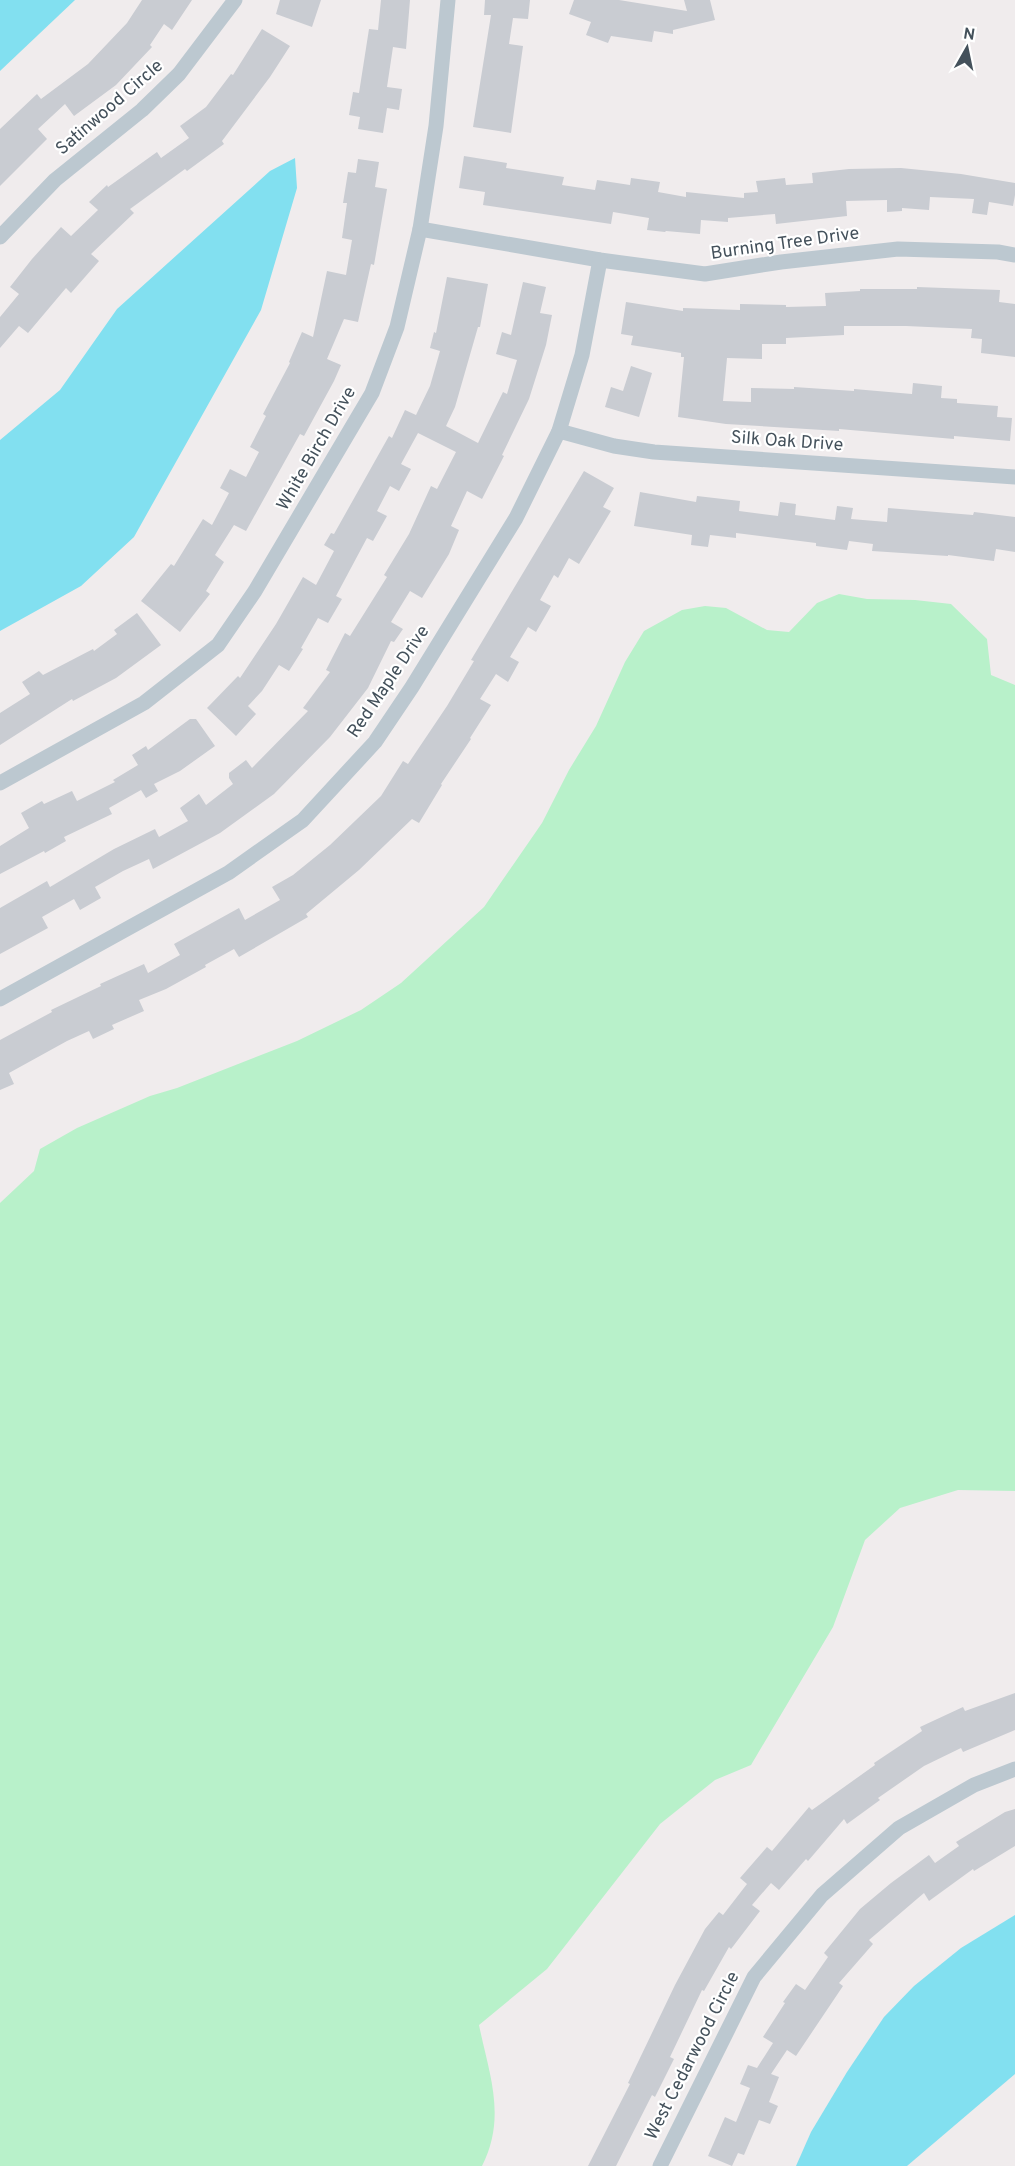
<svg xmlns="http://www.w3.org/2000/svg" width="1015" height="2166" viewBox="0 0 1015 2166" font-family="Overpass,sans-serif">
  <rect width="100%" height="100%" fill="#f0eced"/>
  <path fill="#b8f1ca" d="M839,594l28,5 48,1 36,4 36,35 4,36 24,10v806l-57,-1 -58,18 -35,32 -32,87 -82,138 -36,15 -55,44 -113,145 -68,56c10,49 28,92 3,141h-482v-963l34,-32 6,-22 37,-21 73,-32 27,-8 120,-47 64,-31 40,-27 83,-76 58,-84 27,-53 27,-44 29,-64 19,-31 38,-21 23,-4 21,2 41,22 22,2 28,-29z"/>
  <g fill="#82e0f0">
    <polygon points="0,0 75,0 0,71"/>
    <polygon points="295,158 297,188 261,310 134,537 81,586 0,631 0,440 60,390 117,309 270,171"/>
    <polygon points="1015,1915 1015,2074 907,2166 796,2166 811,2132 847,2072 884,2017 914,1986 961,1948"/>
  </g>
  <g fill="#c9ccd2">
    <polygon points="142,0 192,0 172,30 164,24 150,45 152,47 116,85 74,116 65,104 38,129 47,139 0,186 0,129 37,94 41,99 88,64 127,23"/>
    <polygon points="280,0 321,0 312,27 276,14"/>
    <polygon points="381,0 410,0 406,49 393,47 387,87 402,89 399,110 387,108 383,133 358,129 360,117 349,115 353,92 359,93 369,29 378,30"/>
    <polygon points="485,0 530,0 528,19 513,18 509,44 523,46 511,133 473,127 491,15 484,15"/>
    <polygon points="574,0 619,0 687,11 684,0 710,0 715,20 673,30 673,34 654,31 652,42 611,36 608,43 586,35 591,22 569,14"/>
    <polygon points="262,29 290,46 270,77 222,141 224,144 187,171 185,169 130,209 134,213 91,254 99,261 71,293 66,288 28,333 19,326 0,348 0,317 19,294 10,287 32,259 61,227 71,236 98,210 89,202 107,185 108,187 157,152 161,158 189,138 180,126 206,107 231,74 233,75"/>
    <polygon points="464,156 507,163 506,168 564,177 562,185 595,190 597,180 630,185 631,178 660,182 658,192 686,197 686,192 744,198 744,193 758,192 756,181 785,178 786,185 813,183 812,173 849,169 901,168 961,174 1015,183 1015,195 1013,206 989,202 987,215 972,213 974,199 930,197 929,210 902,208 902,211 887,212 887,200 846,201 847,216 776,224 775,214 728,218 728,222 701,220 700,234 666,231 665,232 647,230 649,218 613,212 611,224 483,205 485,192 459,188"/>
    <polygon points="358,159 379,162 375,187 387,189 374,265 371,264 358,322 344,319 327,359 341,365 334,381 304,436 300,434 246,531 234,525 215,555 224,562 206,591 210,594 180,632 141,601 171,564 174,566 203,519 212,525 229,493 220,488 230,469 246,477 259,452 250,447 266,416 263,414 290,363 289,362 302,332 313,337 327,271 346,275 352,240 342,238 347,203 343,203 348,172 356,173"/>
    <polygon points="447,277 488,284 480,327 478,327 455,407 446,426 478,443 503,392 507,394 517,360 496,354 502,332 511,335 523,282 546,287 540,313 552,315 546,345 529,399 502,455 504,456 482,499 467,491 451,526 459,530 449,554 422,598 410,591 391,622 403,629 394,642 391,641 368,688 330,737 274,794 220,833 153,869 149,859 123,871 95,887 101,898 80,910 74,899 42,917 48,928 0,954 0,908 47,881 50,887 114,849 155,829 159,837 188,821 180,808 199,794 206,805 233,784 229,778 229,773 246,760 252,768 308,711 303,708 330,672 326,670 345,633 350,636 387,577 384,575 409,534 431,486 437,489 456,452 418,433 401,464 411,469 399,491 390,486 377,511 387,516 373,541 367,538 336,596 342,599 328,623 318,618 301,648 303,649 289,671 279,665 262,691 248,706 256,714 236,736 207,708 238,676 240,678 276,624 303,577 316,585 334,551 324,545 331,533 334,534 389,436 392,438 405,410 416,415 430,386 440,351 430,348 434,332 436,333"/>
    <polygon points="917,287 1000,290 999,302 1015,304 1015,357 981,353 982,339 971,338 972,329 906,326 844,326 844,335 786,338 786,344 762,344 762,359 727,358 723,401 751,402 751,388 794,389 794,387 854,391 854,389 912,394 913,383 942,386 941,398 957,399 957,403 998,406 997,417 1012,418 1010,441 954,436 954,439 839,429 839,431 726,424 678,417 684,357 681,357 681,353 631,345 633,336 621,334 626,302 683,311 683,308 740,310 740,304 786,305 786,307 826,306 825,293 860,291 860,289 917,289"/>
    <polygon points="631,366 652,373 639,417 605,407 611,387 623,391"/>
    <polygon points="584,471 614,488 603,507 611,511 579,564 569,558 558,578 554,575 540,600 551,606 536,632 528,627 510,657 519,662 508,682 496,674 480,699 491,705 470,738 471,739 441,784 442,785 419,823 412,819 359,870 306,914 308,917 239,957 234,949 205,965 206,967 166,989 139,1000 144,1011 112,1025 114,1029 93,1039 89,1031 67,1041 9,1073 14,1084 0,1090 0,1040 52,1012 51,1010 101,986 100,984 144,964 148,973 180,955 174,944 239,908 245,920 280,900 272,887 293,875 330,845 381,796 403,761 408,764 447,706 474,661 471,660"/>
    <polygon points="640,492 696,502 697,496 740,501 739,511 778,516 780,502 796,504 795,515 835,520 837,506 853,508 851,519 887,522 888,508 973,515 974,512 1015,517 1015,552 996,549 994,561 948,555 948,556 872,551 873,544 849,541 847,550 816,546 816,543 736,533 736,538 710,535 708,547 691,545 692,535 634,526"/>
    <polygon points="137,613 161,645 116,678 73,701 72,699 0,745 0,713 30,694 22,682 39,671 43,675 93,649 94,651 117,634 114,630"/>
    <polygon points="190,719 196,719 215,746 180,771 154,784 158,791 146,798 141,790 109,808 112,814 64,837 66,841 45,853 44,851 0,874 0,846 29,828 21,813 42,801 44,804 72,791 77,801 115,782 113,780 138,765 132,755 146,746 148,750"/>
    <polygon points="1015,1693 1015,1730 963,1752 961,1748 924,1766 878,1798 880,1800 847,1824 844,1819 808,1861 806,1859 779,1890 771,1883 752,1905 760,1911 731,1949 729,1947 704,1991 702,1990 670,2057 674,2059 655,2097 652,2095 616,2166 588,2166 630,2084 628,2083 675,1985 705,1929 719,1912 723,1915 747,1884 740,1878 767,1847 772,1851 809,1807 812,1810 875,1765 874,1763 922,1731 920,1727 963,1707 965,1711"/>
    <polygon points="1015,1809 1015,1846 974,1871 973,1869 929,1901 924,1893 869,1940 873,1944 839,1983 843,1986 796,2056 787,2050 771,2074 779,2077 769,2102 778,2106 770,2124 759,2120 744,2155 738,2153 732,2166 708,2156 725,2117 736,2122 750,2088 740,2084 748,2065 757,2068 773,2043 763,2037 785,2003 783,2002 796,1984 805,1990 828,1957 824,1953 860,1909 891,1883 929,1855 935,1863 959,1846 956,1842 1005,1812"/>
  </g>
  <g fill="none" stroke-linecap="round" stroke-linejoin="round">
    <g stroke="#bcc8d0" stroke-width="15">
      <polyline points="420,229 600,260 705,274 781,262 898,249 998,252 1015,255"/>
      <polyline points="0,237 55,180 142,110 179,74 235,0"/>
      <polyline points="559,431 614,446 654,452 1015,477"/>
      <polyline points="0,783 144,703 218,645 255,591 372,393 397,327 420,229 436,126 448,0"/>
      <polyline points="0,999 228,873 303,820 375,742 412,687 516,518 559,431 582,355 600,260"/>
      <polyline points="660,2166 754,1977 822,1895 899,1828 974,1785 1015,1769"/>
    </g>
  </g>
  <g text-anchor="middle" dominant-baseline="central" stroke-width="4.5" stroke-linejoin="round" paint-order="stroke">
    <g font-size="18" fill="#44515b" stroke="#fff">
      <text transform="translate(110 108) rotate(-41)">Satinwood Circle</text>
      <text transform="translate(785 244) rotate(-8)">Burning Tree Drive</text>
      <text transform="translate(787 442) rotate(4)">Silk Oak Drive</text>
      <text transform="translate(317 449) rotate(-60)">White Birch Drive</text>
      <text transform="translate(389 682) rotate(-56)">Red Maple Drive</text>
      <text transform="translate(693 2056) rotate(-63)">West Cedarwood Circle</text>
    </g>
  </g>
  <g transform="translate(967 48) rotate(9)" stroke="#ffffff" stroke-width="4.5" paint-order="stroke">
  <path d="M0-4.5L10 22L0 15L-10 22Z" fill="#44515b"/>
  <text y="-9" font-size="16" font-weight="bold" text-anchor="middle" fill="#44515b">N</text>
  </g>
</svg>
